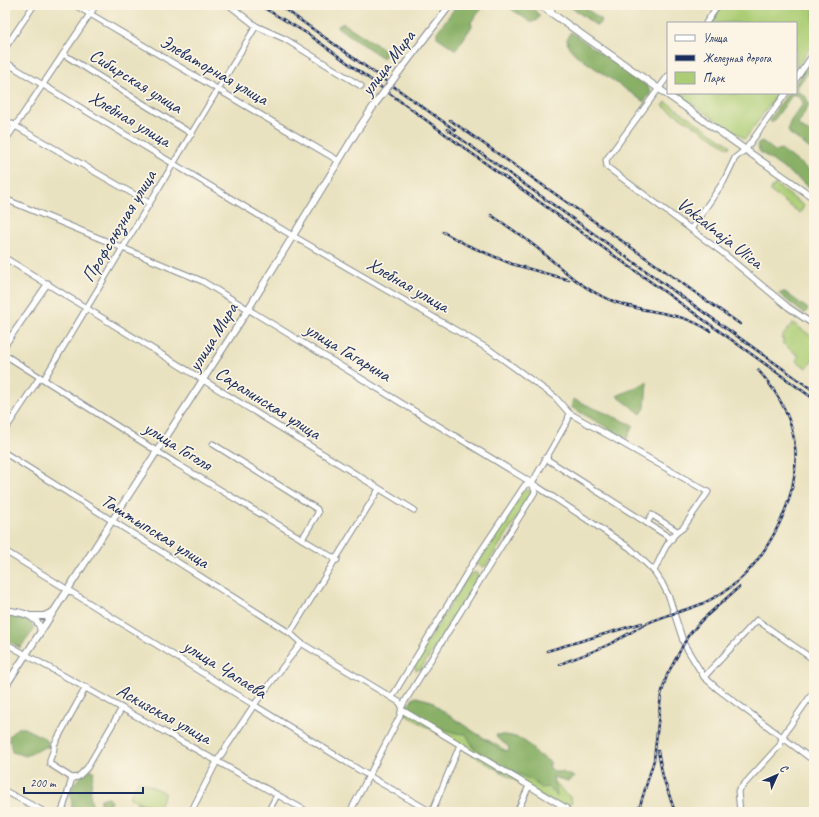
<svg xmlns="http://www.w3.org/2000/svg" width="819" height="817" viewBox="0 0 819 817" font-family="Caveat,sans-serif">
  <rect width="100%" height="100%" fill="#fcf5e5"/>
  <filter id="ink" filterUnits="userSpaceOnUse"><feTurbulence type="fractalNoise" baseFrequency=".025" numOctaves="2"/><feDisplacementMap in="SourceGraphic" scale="8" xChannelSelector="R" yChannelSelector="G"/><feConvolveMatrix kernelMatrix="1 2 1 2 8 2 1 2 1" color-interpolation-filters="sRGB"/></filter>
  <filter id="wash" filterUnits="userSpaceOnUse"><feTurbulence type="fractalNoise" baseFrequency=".012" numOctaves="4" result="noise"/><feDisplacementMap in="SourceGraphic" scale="16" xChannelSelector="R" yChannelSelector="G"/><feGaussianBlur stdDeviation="0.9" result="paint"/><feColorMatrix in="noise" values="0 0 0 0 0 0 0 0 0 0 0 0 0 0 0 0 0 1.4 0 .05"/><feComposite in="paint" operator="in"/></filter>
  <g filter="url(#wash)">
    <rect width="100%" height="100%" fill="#e9e2c0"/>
    <g fill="#accd75" stroke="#647e6a">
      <polygon points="723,5 814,5 814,43 796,68 796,23 711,23"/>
      <polygon points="675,93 778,93 745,139"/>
      <polygon points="666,102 730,145 729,148 663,106"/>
      <polygon points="775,184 804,206 800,213 771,192 771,190"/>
      <polygon points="793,323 814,338 814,359 806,368 796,360 799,356 782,343 784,340 781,338"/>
      <polygon points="524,490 529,490 531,492 530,498 486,566 482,567 478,563 486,546"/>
      <polygon points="474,572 478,574 477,580 421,669 416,670 414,664 466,579"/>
      <polygon points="413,697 538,769 570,797 572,802 564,810 404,713"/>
      <polygon points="138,780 165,793 157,811 129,797"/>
    </g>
    <g fill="#89b066" stroke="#527062">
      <polygon points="457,5 485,5 471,22 472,26 456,50 437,37 437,32"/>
      <polygon points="506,5 530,5 540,16 536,21 530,22"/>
      <polygon points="568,5 581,5 602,20 597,26"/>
      <polygon points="343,23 388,52 383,58 337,27"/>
      <polygon points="571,32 647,86 651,93 644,102 576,55 568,46 567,39"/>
      <path d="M814,57v8l-17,22v4l9,6 3,7 -11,21 16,11 -1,15 -24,-18c-4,-11 11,-21 14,-31l-5,-6 -5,-2 -21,29 -3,-3 19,-27h8v-11z"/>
      <polygon points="762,141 775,151 781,149 814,174 814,190 760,152 757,145"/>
      <polygon points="785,292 808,309 805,313 803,313 778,293"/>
      <polygon points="647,382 645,408 641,414 617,396"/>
      <polygon points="573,399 633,425 627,439 571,407"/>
      <path d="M5,614c12,3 27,2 29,16l-14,18 -15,-9z"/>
      <path d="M416,697l16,4 5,6 64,43 7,1 1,-4 -12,-9 -1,-3c17,-1 32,4 41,20l4,1 10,7 -2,3 5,6h8l12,5 -6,4 -15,-4c1,6 4,12 4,20l-8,-10 -8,1 -8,-7 -25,-12 -8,3 -5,-4 -1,-8 -20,-12 -8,-14c-14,0 -22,-7 -36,-8 -2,-8 -17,-14 -25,-15l-1,-4z"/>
      <polygon points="17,728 24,728 46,739 50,747 45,747 26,756 12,752 9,736"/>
      <path d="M91,769l3,2c-3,14 -6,26 0,40l4,-1 3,-11 7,-2 3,5 -6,10h-38l5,-4c0,-5 -1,-9 -1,-14 0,-12 11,-18 20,-25z"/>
      <polygon points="137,802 154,806 162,812 143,812 134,806"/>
    </g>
  </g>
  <g filter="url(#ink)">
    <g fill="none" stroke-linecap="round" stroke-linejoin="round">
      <defs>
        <g id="minor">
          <polyline points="75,5 339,161"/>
          <polyline points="229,5 256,26 285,39 361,86"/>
          <polyline points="549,12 554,5"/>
          <polyline points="706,23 718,5"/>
          <polyline points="5,48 34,5"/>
          <polyline points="63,54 192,134"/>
          <path d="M5,62l288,174 197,114 65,47 14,16 139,79 -25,36c-14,7 -22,29 -29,43"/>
          <polyline points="668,76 606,160 607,167 723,253 788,307 814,325"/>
          <polyline points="796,79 814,53"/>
          <polyline points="5,120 149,203"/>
          <polyline points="5,141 96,5"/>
          <polyline points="5,199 202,281 532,483 630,548 654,571 662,583 669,597 684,644 704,677 719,690 814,761"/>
          <polyline points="691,229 724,181 735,158 746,149 786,93"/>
          <polyline points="5,258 414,510"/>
          <polyline points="5,345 48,283"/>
          <polyline points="5,355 177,464 337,560"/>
          <polyline points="44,379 256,26"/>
          <polyline points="5,430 40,377"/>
          <polyline points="213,444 317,509 318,513 302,539"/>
          <polyline points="5,453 290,633 301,643 399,702 402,706"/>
          <polyline points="545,458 672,539"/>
          <polyline points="647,523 652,515 677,531"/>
          <polyline points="5,551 369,776 431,812"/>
          <polyline points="290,633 379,489"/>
          <polyline points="5,643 308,812"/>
          <polyline points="704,677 757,620 814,660"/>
          <polyline points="392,697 471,566 525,485 532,483"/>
          <polyline points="402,710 566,808 568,812"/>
          <path d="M72,778l-22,-14c-2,-7 6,-13 4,-19l32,-58"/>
          <polyline points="5,791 45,812"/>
          <polyline points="62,812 72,778 78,777 87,768 122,708"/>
          <polyline points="191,812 217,761 254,705 301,643"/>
          <polyline points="268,812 277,795"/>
          <polyline points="350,812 400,716 402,706 535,492 532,483 568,420 569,413"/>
          <polyline points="432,812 460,745"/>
          <polyline points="517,812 529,786"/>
          <polyline points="740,812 738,791 780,745 782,737 814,691"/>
          <polyline points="810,812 814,808"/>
        </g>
        <g id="major">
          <polyline points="540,5 814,198"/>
          <polyline points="399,72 450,5"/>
          <path d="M5,610c14,2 33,4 36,21"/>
          <polyline points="31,616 44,616 53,612"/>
          <polyline points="5,687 244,316 357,131 375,104"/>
        </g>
      </defs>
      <use href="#minor" stroke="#82888f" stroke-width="7"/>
      <use href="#major" stroke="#82888f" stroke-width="8"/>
      <use href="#minor" stroke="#fff" stroke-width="5"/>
      <use href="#major" stroke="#fff" stroke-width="6"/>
      <defs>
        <g id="rail">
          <polyline points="259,5 308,34 467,150 814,399"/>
          <polyline points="279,5 455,130"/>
          <polyline points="450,120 740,324"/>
          <polyline points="447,129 814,391"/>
          <path d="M491,215c18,12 36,24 52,38 23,19 37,34 65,46 32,15 70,10 102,32"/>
          <polyline points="443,232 467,245 512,264 569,280"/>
          <polyline points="813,565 814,565"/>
          <polyline points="547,651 642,623"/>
          <path d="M560,664c18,-7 36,-13 54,-22 11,-6 22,-13 34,-19 16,-8 33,-11 51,-18 10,-4 20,-10 29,-16 19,-13 35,-35 46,-55 32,-59 30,-113 -16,-164"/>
          <polyline points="658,751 663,777 675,812"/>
          <polyline points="638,812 654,760 661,695 667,675 688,636 702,620 739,587"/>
        </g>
      </defs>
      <use href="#rail" stroke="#1b2f5e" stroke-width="2.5"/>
      <use href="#rail" stroke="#fcf5e5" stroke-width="1" stroke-dasharray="3" stroke-linecap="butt"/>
      <defs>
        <polyline id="major-bridge" points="375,104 399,72"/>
      </defs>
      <use href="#major-bridge" stroke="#82888f" stroke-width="8" stroke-linecap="butt"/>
      <use href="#major-bridge" stroke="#fff" stroke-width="6"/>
    </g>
  </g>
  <g text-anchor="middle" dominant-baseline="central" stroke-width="3.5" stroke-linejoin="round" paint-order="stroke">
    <g font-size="19" fill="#1b2f5e" stroke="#fcf5e5">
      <text transform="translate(388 63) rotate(-53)">улица Мира</text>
      <text transform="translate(214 70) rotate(30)">Элеваторная улица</text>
      <text transform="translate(136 81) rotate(32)">Сибирская улица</text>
      <text transform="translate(130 119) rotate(31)">Хлебная улица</text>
      <text transform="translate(119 226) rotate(-59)">Профсоюзная улица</text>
      <text transform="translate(720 233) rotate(38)">Vokzalnaja Ulica</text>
      <text transform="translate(408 285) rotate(30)">Хлебная улица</text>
      <text transform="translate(213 337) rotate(-58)">улица Мира</text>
      <text transform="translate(348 352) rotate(31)">улица Гагарина</text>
      <text transform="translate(268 403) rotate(32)">Саралинская улица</text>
      <text transform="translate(178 446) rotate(32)">улица Гоголя</text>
      <text transform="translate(155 531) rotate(32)">Таштыпская улица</text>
      <text transform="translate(225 669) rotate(32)">улица Чапаева</text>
      <text transform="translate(164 714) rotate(29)">Аскизская улица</text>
    </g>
  </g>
  <rect width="819" height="817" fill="none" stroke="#fcf5e5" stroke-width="20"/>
  <rect x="667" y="22" width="130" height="72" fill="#fcf5e5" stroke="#a2a6af"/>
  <rect x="675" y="35" width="20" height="6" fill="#ffffff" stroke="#a2a6af"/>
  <text x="703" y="42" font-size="12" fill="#1b2f5e">Улица</text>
  <rect x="675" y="55" width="20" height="6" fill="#1b2f5e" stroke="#a2a6af"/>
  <text x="703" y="62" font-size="12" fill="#1b2f5e">Железная дорога</text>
  <rect x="675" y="72" width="20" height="12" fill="#accd75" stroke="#a2a6af"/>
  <text x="703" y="82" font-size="12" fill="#1b2f5e">Парк</text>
  <g transform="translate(777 775) rotate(45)" stroke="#fcf5e5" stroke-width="3" paint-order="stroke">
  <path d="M0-3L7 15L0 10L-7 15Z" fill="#1b2f5e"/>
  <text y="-6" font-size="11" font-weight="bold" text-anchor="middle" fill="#1b2f5e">С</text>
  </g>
  <path d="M24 787v6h119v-6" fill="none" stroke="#1b2f5e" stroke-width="2"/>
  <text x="30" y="787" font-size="12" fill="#1b2f5e" stroke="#fcf5e5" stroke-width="3" paint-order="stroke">200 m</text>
</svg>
